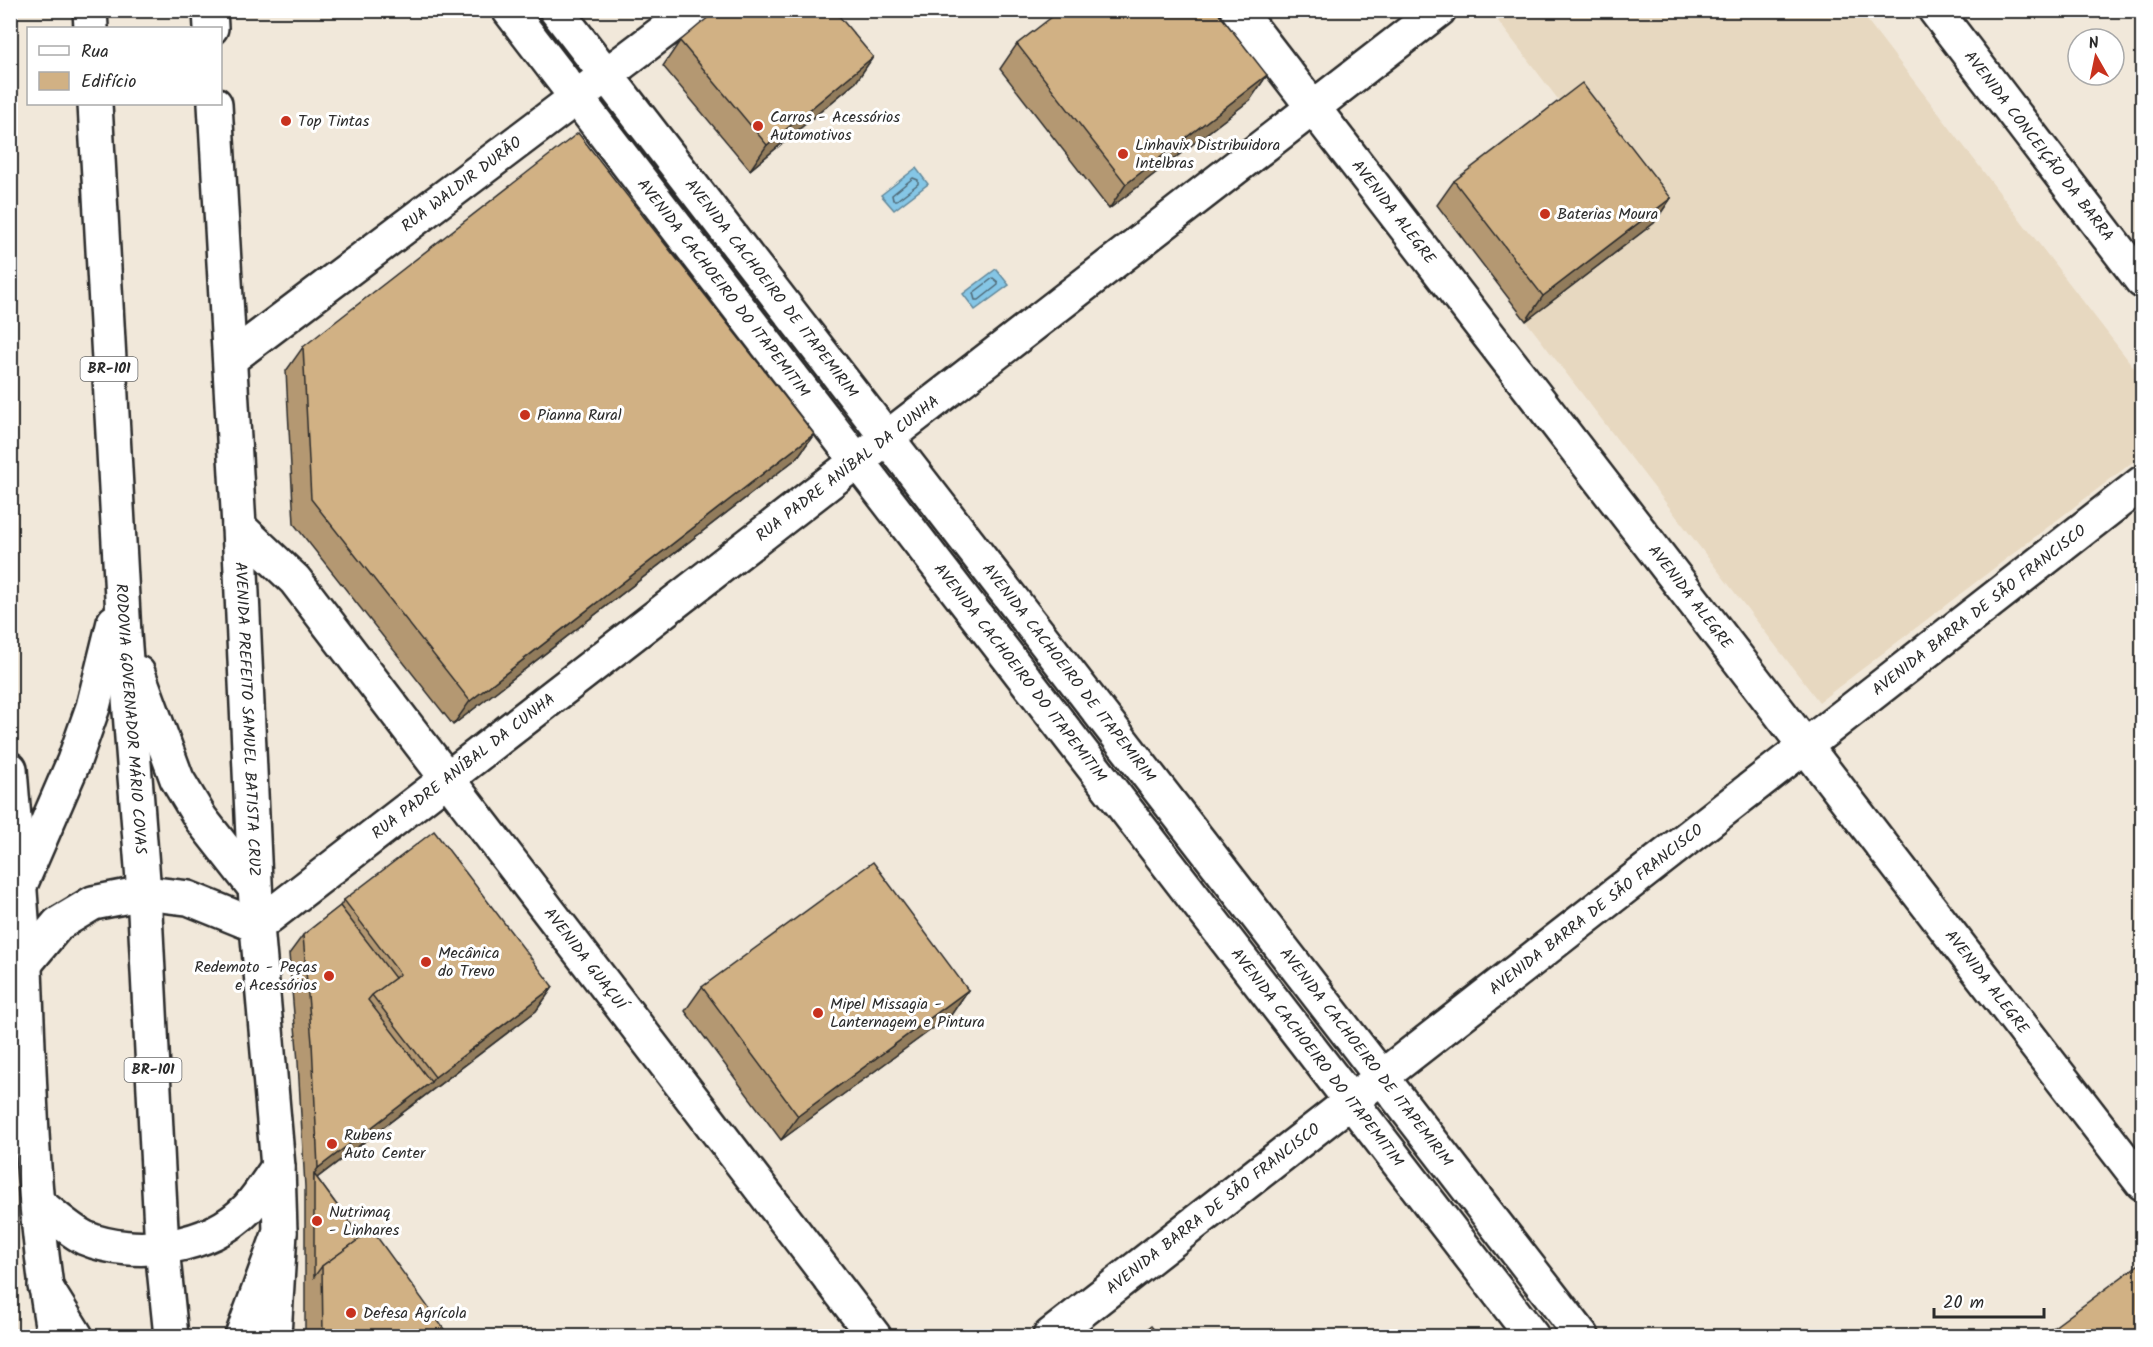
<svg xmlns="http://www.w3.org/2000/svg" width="2153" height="1347" viewBox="0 0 2153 1347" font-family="Kalam,sans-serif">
  <rect width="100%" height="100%" fill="#f1e8da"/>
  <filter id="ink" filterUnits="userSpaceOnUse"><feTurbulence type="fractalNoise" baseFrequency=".0167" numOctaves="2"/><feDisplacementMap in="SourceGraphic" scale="12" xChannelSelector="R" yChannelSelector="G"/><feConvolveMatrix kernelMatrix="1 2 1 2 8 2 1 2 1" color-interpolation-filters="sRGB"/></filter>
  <g filter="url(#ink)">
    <polygon fill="#e7d8c0" points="1511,10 1860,11 2142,378 2142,455 1819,702 1526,321 1653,223 1498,21"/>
    <g fill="#85c6e6" stroke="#61889b" stroke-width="1.5">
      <polygon points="916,168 928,184 894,210 881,195"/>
      <polygon points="996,269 1009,285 975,310 963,294"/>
    </g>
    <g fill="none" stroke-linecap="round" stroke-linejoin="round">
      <g stroke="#4f6976" stroke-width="1.5">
        <polygon points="913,178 918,180 918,184 897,200 893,200 892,195"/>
        <polygon points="993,278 998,282 998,285 979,300 975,300 973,293"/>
      </g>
      <defs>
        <g id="minor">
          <path id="s1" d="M1238,10l904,1173"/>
          <path id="s2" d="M1935,10l207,271"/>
          <path id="s3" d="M230,359l462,-349"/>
          <path id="s4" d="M239,527l56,53 579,756"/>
          <path id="s5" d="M257,926l1182,-916"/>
          <path id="s6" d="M1050,1336l1092,-853"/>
        </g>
        <g id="tertiary">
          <path id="s7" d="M509,10l1023,1326"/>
          <path id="s8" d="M556,10l1026,1326"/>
        </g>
        <g id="primary">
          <polyline points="210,10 211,28"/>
          <path id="s9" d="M215,104l24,423 18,399 21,241 2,65 -6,104"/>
          <path d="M10,769c5,66 12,133 15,200 5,122 7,247 29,367"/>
          <polyline points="24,965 58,924 93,903 144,893 188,898 257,926"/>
          <path d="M37,1203c14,10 33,28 48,35 50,21 125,10 163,-30 11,-12 20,-27 30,-41"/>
        </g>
        <g id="trunk">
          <polyline points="90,10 91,28"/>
          <path id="s10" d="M95,104l29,530 20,259 18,355 9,88"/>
          <polyline points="138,673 177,779 201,819 255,888"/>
          <polyline points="19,888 74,761 93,707 114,622"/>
          <polyline points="45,1286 76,1336"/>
          <polyline points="242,1336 280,1232"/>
        </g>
      </defs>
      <use href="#minor" stroke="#2b2b2b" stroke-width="38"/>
      <use href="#tertiary" stroke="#2b2b2b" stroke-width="38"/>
      <use href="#primary" stroke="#2b2b2b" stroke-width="38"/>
      <use href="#trunk" stroke="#2b2b2b" stroke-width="38"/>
      <use href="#minor" stroke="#fff" stroke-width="33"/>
      <use href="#tertiary" stroke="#fff" stroke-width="33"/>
      <use href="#primary" stroke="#fff" stroke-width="33"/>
      <use href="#trunk" stroke="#fff" stroke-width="33"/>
    </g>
    <g fill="#b49872" stroke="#2b2b2b" stroke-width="1.5">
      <polygon points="680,41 873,57 856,82 750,170 663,66"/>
      <polygon points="1017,44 1267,75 1250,100 1109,209 1000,69"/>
      <polygon points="1454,181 1671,198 1654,223 1526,321 1437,205"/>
      <polygon points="303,347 814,434 797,458 453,725 294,524 286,371"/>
      <polygon points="344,900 553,987 536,1011 317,1178 361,1238 449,1336 305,1336 305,1187 298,1062 289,954 303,935 340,906"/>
      <polygon points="702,987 968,990 951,1015 781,1140 685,1011"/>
    </g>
    <g fill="#927c5c" stroke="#2b2b2b" stroke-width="1.5">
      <polygon points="873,57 856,82 750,170 767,145"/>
      <polygon points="1267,75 1250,100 1109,209 1126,184"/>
      <polygon points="1671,198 1654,223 1526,321 1543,296"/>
      <polygon points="814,434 797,458 453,725 470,701"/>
      <polygon points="553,987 536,1011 314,1180 314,1174 318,1168 431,1082 435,1077"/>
      <polygon points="968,990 951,1015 781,1140 798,1116"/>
    </g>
    <g fill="#d1b184" stroke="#2b2b2b" stroke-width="1.5">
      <polygon points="717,10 834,10 873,57 767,145 680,41"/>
      <polygon points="1061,10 1216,10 1267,75 1126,184 1017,44"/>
      <polygon points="1582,83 1671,198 1543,296 1454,181"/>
      <polygon points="578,133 814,434 470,701 311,499 303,347"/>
      <polygon points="434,831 553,987 435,1077 372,995 400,974 344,900"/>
      <polygon points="873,862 968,990 798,1116 702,987"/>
      <polygon points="340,906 395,978 372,995 368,1000 431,1082 318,1168 312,1043 303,935"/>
      <polygon points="314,1174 361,1238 322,1266 314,1277"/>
      <polygon points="372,1230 449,1336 323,1336 322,1266"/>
      <polygon points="2142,1262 2142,1336 2042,1336"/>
      <polygon points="1151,1326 1159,1336 1137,1336"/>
    </g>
  </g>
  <g fill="#c8321e" stroke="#fff" stroke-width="2">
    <circle cx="286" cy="121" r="6"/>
    <circle cx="758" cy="126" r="6"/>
    <circle cx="1123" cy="154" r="6"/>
    <circle cx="1545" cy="214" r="6"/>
    <circle cx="525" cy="415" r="6"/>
    <circle cx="426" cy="962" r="6"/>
    <circle cx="329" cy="976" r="6"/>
    <circle cx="818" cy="1013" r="6"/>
    <circle cx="332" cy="1144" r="6"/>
    <circle cx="317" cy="1221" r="6"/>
    <circle cx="351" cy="1313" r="6"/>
  </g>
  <g text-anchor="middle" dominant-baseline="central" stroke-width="6" stroke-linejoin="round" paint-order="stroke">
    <g fill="#fff" stroke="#6b6b6b" stroke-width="1.5">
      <rect x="80.5" y="357" width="57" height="24" rx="4.5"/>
      <rect x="124.5" y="1058" width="57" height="24" rx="4.5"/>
    </g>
    <g font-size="15" font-weight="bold" fill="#2b2b2b">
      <text x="109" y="369">BR-101</text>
      <text x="153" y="1070">BR-101</text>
    </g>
    <g font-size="16" fill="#2b2b2b" stroke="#fff" text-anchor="start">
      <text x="770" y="117">Carros - Acessórios<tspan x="770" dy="18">Automotivos</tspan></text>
      <text x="298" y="121">Top Tintas</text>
      <text x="1135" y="145">Linhavix Distribuidora<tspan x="1135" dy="18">Intelbras</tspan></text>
      <text x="1557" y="214">Baterias Moura</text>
      <text x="537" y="415">Pianna Rural</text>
      <text x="438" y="953">Mecânica<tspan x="438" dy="18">do Trevo</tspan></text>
      <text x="317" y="967" text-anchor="end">Redemoto - Peças<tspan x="317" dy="18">e Acessórios</tspan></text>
      <text x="830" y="1004">Mipel Missagia -<tspan x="830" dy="18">Lanternagem e Pintura</tspan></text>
      <text x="344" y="1135">Rubens<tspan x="344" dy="18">Auto Center</tspan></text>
      <text x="329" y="1212">Nutrimaq<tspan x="329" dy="18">- Linhares</tspan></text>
      <text x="363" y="1313">Defesa Agrícola</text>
    </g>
    <g font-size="16" fill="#2b2b2b" stroke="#fff">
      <text stroke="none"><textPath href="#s2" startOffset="171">AVENIDA CONCEIÇÃO DA BARRA</textPath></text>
      <text stroke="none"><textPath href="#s3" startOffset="290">RUA WALDIR DURÃO</textPath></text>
      <text stroke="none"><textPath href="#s1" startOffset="255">AVENIDA ALEGRE</textPath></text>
      <text stroke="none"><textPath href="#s7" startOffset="351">AVENIDA CACHOEIRO DO ITAPEMITIM</textPath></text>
      <text stroke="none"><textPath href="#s8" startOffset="352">AVENIDA CACHOEIRO DE ITAPEMIRIM</textPath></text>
      <text stroke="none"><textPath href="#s5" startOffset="747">RUA PADRE ANÍBAL DA CUNHA</textPath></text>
      <text stroke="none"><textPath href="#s1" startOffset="741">AVENIDA ALEGRE</textPath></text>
      <text stroke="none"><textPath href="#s6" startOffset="1179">AVENIDA BARRA DE SÃO FRANCISCO</textPath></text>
      <text stroke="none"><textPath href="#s8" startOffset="838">AVENIDA CACHOEIRO DE ITAPEMIRIM</textPath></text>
      <text stroke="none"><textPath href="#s7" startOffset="837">AVENIDA CACHOEIRO DO ITAPEMITIM</textPath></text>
      <text stroke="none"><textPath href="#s10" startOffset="616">RODOVIA GOVERNADOR MÁRIO COVAS</textPath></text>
      <text stroke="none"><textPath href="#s9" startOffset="616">AVENIDA PREFEITO SAMUEL BATISTA CRUZ</textPath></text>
      <text stroke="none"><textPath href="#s5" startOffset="261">RUA PADRE ANÍBAL DA CUNHA</textPath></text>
      <text stroke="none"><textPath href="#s6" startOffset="693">AVENIDA BARRA DE SÃO FRANCISCO</textPath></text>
      <text stroke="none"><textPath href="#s4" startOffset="554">AVENIDA GUAÇUÍ</textPath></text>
      <text stroke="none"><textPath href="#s1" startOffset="1227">AVENIDA ALEGRE</textPath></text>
      <text stroke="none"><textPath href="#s7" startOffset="1323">AVENIDA CACHOEIRO DO ITAPEMITIM</textPath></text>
      <text stroke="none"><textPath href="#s8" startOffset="1324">AVENIDA CACHOEIRO DE ITAPEMIRIM</textPath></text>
      <text stroke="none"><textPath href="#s6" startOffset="207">AVENIDA BARRA DE SÃO FRANCISCO</textPath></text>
    </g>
  </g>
  <rect width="2153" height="1347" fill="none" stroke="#fff" stroke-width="36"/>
  <rect x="18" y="18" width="2117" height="1311" fill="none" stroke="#2b2b2b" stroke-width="2" filter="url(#ink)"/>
  <rect x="27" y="27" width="195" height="78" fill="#ffffff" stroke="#aaaaaa" stroke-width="1.5"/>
  <rect x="39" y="46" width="30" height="9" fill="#ffffff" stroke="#aaaaaa" stroke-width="1.5"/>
  <text x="81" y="57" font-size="18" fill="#2b2b2b">Rua</text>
  <rect x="39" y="72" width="30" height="18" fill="#d1b184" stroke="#aaaaaa" stroke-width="1.5"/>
  <text x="81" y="87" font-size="18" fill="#2b2b2b">Edifício</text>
  <g transform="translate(2096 57) rotate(351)"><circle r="28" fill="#ffffff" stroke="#aaaaaa" stroke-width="1.5"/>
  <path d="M0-4.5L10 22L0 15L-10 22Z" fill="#c8321e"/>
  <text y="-9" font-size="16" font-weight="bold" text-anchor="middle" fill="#2b2b2b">N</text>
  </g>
  <path d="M1934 1308v9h110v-9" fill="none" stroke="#2b2b2b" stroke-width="3"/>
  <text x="1943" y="1308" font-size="18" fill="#2b2b2b" stroke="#ffffff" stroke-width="4.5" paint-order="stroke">20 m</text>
</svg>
